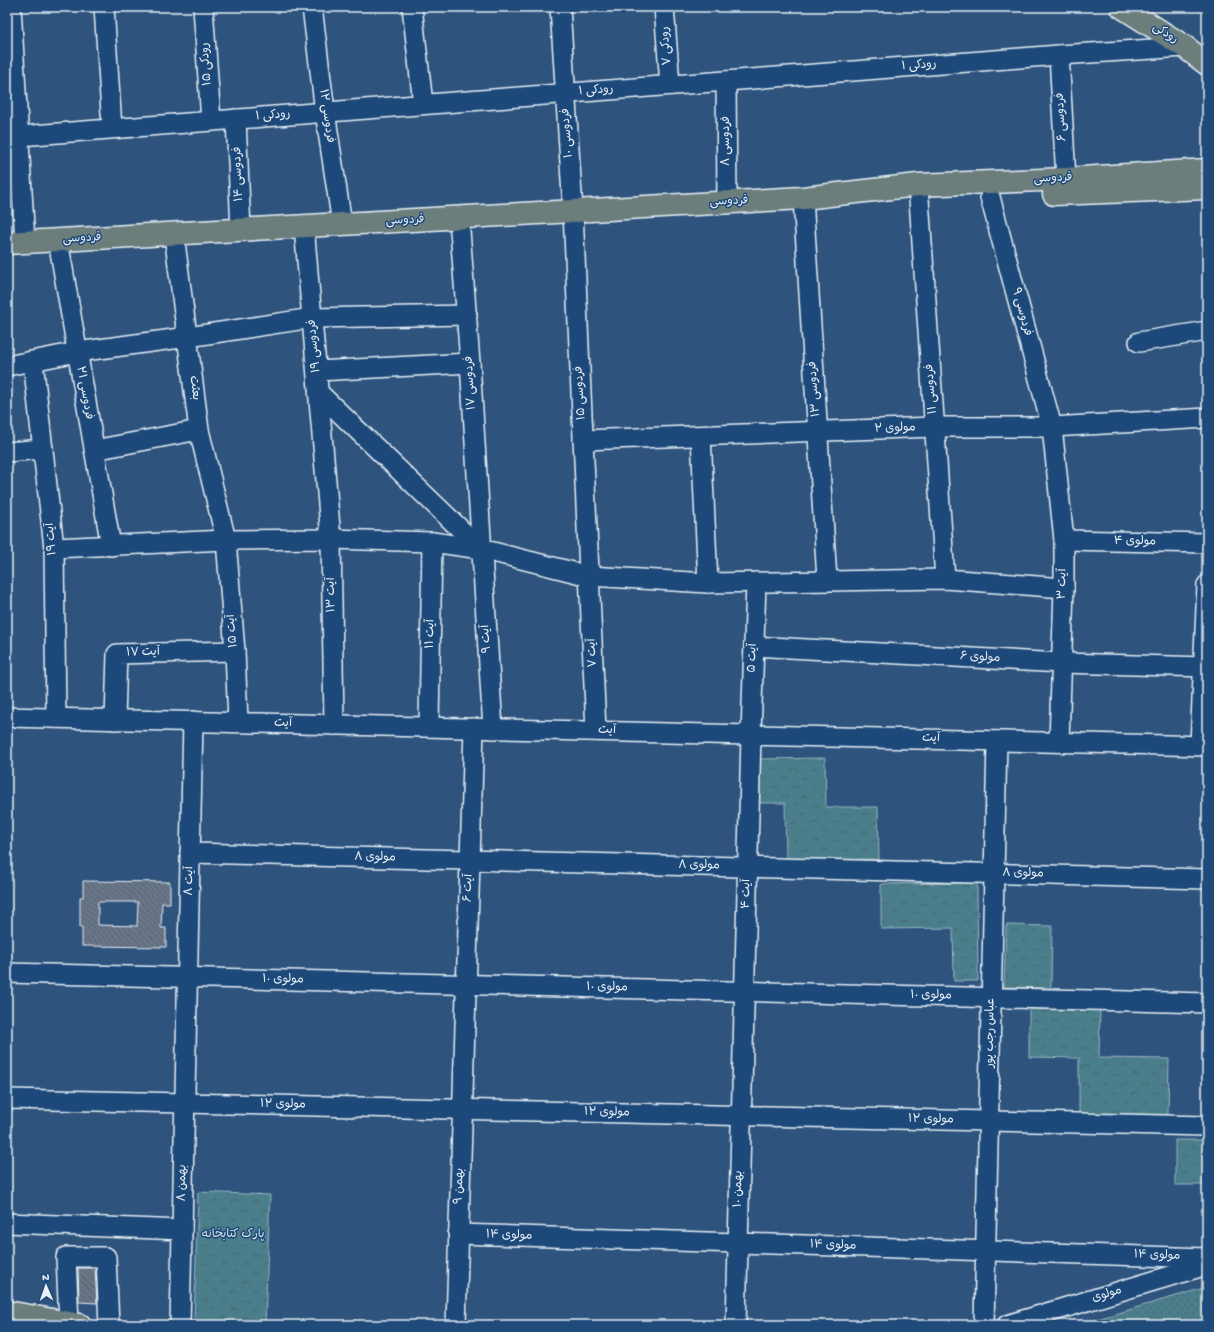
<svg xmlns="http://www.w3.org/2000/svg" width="1214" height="1332" viewBox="0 0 1214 1332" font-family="'Gochi Hand','Playpen Sans Arabic',sans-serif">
  <defs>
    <pattern id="grass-dots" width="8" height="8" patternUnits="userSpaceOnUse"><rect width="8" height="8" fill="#4b7e8b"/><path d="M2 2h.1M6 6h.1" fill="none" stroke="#49666e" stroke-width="1.8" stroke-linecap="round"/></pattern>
    <pattern id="park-crowns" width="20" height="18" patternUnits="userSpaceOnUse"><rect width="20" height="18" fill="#4b7e8b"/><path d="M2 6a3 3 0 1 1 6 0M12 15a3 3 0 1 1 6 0" fill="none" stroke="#49666e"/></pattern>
    <pattern id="building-back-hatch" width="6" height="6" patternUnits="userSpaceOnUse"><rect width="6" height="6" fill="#697688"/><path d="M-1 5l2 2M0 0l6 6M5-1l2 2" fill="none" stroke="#59616c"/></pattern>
  </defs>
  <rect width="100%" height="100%" fill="#2e537d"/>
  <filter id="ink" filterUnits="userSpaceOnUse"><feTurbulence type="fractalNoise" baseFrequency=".025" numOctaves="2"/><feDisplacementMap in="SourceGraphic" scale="8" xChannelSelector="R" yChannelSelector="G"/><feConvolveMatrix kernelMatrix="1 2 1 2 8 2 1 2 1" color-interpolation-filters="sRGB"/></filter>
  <g filter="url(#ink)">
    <polygon fill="url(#grass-dots)" stroke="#9ab8c2" points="1207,1287 1207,1325 1096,1325 1094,1320"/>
    <g fill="url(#park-crowns)" stroke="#9ab8c2">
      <polygon points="825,758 826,807 878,807 879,859 786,860 785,803 759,803 758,759"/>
      <polygon points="977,883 978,981 954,981 953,928 881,929 881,884"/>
      <polygon points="1006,925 1052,926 1051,988 1004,987"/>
      <polygon points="1029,1009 1100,1010 1099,1058 1169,1059 1168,1115 1079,1114 1079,1058 1029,1057"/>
      <rect x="1175" y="1140" width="32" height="45"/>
      <polygon points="198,1192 270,1195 265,1325 206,1325 194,1323"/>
    </g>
    <g fill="url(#building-back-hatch)" stroke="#e8f1f8" fill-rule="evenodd">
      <path d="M83,881l87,1v21h-8l-1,25h5v19l-84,-1v-19h-2v-30h3zM98,902h40l-1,24 -39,-1z"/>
      <polygon points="78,1268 95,1268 97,1303 79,1302"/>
    </g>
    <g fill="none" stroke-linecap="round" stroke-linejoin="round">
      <defs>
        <g id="minor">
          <polyline points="11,7 25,242"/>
          <polyline points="104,7 112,128"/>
          <polyline points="203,7 211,121"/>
          <polyline points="312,7 325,112 342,224"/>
          <polyline points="412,7 423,104"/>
          <polyline points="560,7 573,211 596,731"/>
          <polyline points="664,7 670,85"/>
          <polyline points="1059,55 1066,179"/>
          <polyline points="726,81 727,202"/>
          <polyline points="236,119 241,230"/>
          <polyline points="7,137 1059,55 1185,47"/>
          <polyline points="990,197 1052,427 1064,540 1064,588 1059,742"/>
          <polyline points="803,198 827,580"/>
          <polyline points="919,199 945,579"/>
          <polyline points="459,217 470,363 493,729"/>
          <polyline points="304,226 331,539 334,725"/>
          <polyline points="174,234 199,430 226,540 235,651 238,722"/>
          <polyline points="58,240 111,546"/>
          <polyline points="1139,342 1207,331"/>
          <polyline points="33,361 54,548 56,718"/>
          <polyline points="7,366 77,352 188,337 312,318 467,315"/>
          <polyline points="317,371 470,363"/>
          <polyline points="319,393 481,549"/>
          <polyline points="701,436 708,583"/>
          <polyline points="583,440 935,427 1052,427 1207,418"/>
          <polyline points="94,450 199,430"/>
          <polyline points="7,452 43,449"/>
          <polyline points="1064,540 1207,543"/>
          <polyline points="54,548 226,540 331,539 432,542 481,549 589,576 708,583 945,579 1064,588"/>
          <polyline points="754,646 1062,663 1207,667"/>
          <polyline points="7,717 1207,746"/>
          <polyline points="115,720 117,654 235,651"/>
          <polyline points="429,727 432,542"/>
          <polyline points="1200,745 1207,585"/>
          <polyline points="190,853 1207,879"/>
          <polyline points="7,973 1207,1003"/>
          <polyline points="7,1099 1207,1126"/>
          <polyline points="7,1223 182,1230"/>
          <polyline points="458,1234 1207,1258"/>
          <polyline points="69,1323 66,1257 106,1257 109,1325"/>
          <polyline points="180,1325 193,721"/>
          <polyline points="456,1325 474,728"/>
          <polyline points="736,1325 751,735 756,582"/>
          <polyline points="984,1325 997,741"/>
          <polyline points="1007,1325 1207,1265"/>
        </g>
        <g id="major">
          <polyline points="1122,7 1185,47 1207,64"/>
          <polyline points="1054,194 1207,188"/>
          <polyline points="7,243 803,198 918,185 1066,179 1207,170"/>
          <polyline points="7,1312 80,1325"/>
        </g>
      </defs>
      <use href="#minor" stroke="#e8f1f8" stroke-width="22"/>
      <use href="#major" stroke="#e8f1f8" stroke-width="25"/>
      <use href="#minor" stroke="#1f4a7a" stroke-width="19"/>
      <use href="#major" stroke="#6c7e7c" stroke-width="22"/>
    </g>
  </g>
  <g text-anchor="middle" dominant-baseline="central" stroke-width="3" stroke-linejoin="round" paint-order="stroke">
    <g font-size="12" fill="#e8f1f8" stroke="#1f4a7a">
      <text transform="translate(1165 34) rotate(32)">رودکی</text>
      <text transform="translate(667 46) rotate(-94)">رودکی ۷</text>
      <text transform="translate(207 64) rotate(-94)">رودکی ۱۵</text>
      <text transform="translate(919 66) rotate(-4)">رودکی ۱</text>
      <text transform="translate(596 91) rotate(-4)">رودکی ۱</text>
      <text transform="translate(273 116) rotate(-4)">رودکی ۱</text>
      <text transform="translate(326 116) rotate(82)">فردوسی ۱۲</text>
      <text transform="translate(1062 117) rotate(-93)">فردوسی ۶</text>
      <text transform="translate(568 133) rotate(-94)">فردوسی ۱۰</text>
      <text transform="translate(727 141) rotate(-90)">فردوسی ۸</text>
      <text transform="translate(239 174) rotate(-92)">فردوسی ۱۴</text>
      <text transform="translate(1053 179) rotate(-3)">فردوسی</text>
      <text transform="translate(729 202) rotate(-3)">فردوسی</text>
      <text transform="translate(405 221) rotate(-3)">فردوسی</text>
      <text transform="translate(82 239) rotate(-3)">فردوسی</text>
      <text transform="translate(1021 312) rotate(75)">فردوسی ۹</text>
      <text transform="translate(315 346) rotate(-95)">فردوسی ۱۹</text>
      <text transform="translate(471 383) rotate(-93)">فردوسی ۱۷</text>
      <text transform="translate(194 388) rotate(83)">بعثت</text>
      <text transform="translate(815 389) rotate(-94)">فردوسی ۱۳</text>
      <text transform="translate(932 389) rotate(-94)">فردوسی ۱۱</text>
      <text transform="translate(84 393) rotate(80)">فردوسی ۲۱</text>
      <text transform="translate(581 393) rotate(-93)">فردوسی ۱۵</text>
      <text transform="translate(895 429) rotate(-2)">مولوی ۲</text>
      <text transform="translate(52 539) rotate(-95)">آیت ۱۹</text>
      <text transform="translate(1135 542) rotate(1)">مولوی ۴</text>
      <text transform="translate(1063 584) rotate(-89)">آیت ۳</text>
      <text transform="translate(332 595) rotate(-91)">آیت ۱۳</text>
      <text transform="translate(233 631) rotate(-95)">آیت ۱۵</text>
      <text transform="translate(431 634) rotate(-89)">آیت ۱۱</text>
      <text transform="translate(487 639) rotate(-94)">آیت ۹</text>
      <text transform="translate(143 653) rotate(-2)">آیت ۱۷</text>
      <text transform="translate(593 653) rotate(-93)">آیت ۷</text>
      <text transform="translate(753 658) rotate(-88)">آیت ۵</text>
      <text transform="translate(980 658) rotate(3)">مولوی ۶</text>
      <text transform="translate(283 724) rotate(1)">آیت</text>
      <text transform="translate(607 731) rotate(1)">آیت</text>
      <text transform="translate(931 739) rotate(1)">آیت</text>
      <text transform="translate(375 858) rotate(1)">مولوی ۸</text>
      <text transform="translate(699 866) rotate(1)">مولوی ۸</text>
      <text transform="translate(1023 874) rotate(1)">مولوی ۸</text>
      <text transform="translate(190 881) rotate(-89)">آیت ۸</text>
      <text transform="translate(469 888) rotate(-88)">آیت ۶</text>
      <text transform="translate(747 894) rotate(-89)">آیت ۴</text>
      <text transform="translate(283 980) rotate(1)">مولوی ۱۰</text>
      <text transform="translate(607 988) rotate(1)">مولوی ۱۰</text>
      <text transform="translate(931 996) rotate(1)">مولوی ۱۰</text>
      <text transform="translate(991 1033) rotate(-89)">عباس رجب پور</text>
      <text transform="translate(283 1105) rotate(1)">مولوی ۱۲</text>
      <text transform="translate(607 1113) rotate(1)">مولوی ۱۲</text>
      <text transform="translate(931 1120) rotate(1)">مولوی ۱۲</text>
      <text transform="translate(183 1183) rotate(-89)">بهمن ۸</text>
      <text transform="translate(460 1186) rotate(-88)">بهمن ۹</text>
      <text transform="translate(739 1189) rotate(-89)">بهمن ۱۰</text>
      <text transform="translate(509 1236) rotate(2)">مولوی ۱۴</text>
      <text transform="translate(833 1246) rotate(2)">مولوی ۱۴</text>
      <text transform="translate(1157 1256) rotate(2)">مولوی ۱۴</text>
      <text transform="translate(1107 1295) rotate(-17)">مولوی</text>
    </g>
    <g font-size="12" fill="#d0e0e8" stroke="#1f4a7a">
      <text x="233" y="1235">پارک کتابخانه</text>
    </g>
  </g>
  <rect width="1214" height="1332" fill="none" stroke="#1f4a7a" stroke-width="24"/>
  <rect x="12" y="12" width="1190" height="1308" fill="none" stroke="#e8f1f8" stroke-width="1.5" filter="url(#ink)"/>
  <g transform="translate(46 1286) rotate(358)" stroke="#1f4a7a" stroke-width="3" paint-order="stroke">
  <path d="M0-3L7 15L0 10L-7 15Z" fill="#e8f1f8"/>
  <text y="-6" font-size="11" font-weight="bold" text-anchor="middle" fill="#e8f1f8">N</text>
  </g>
</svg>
